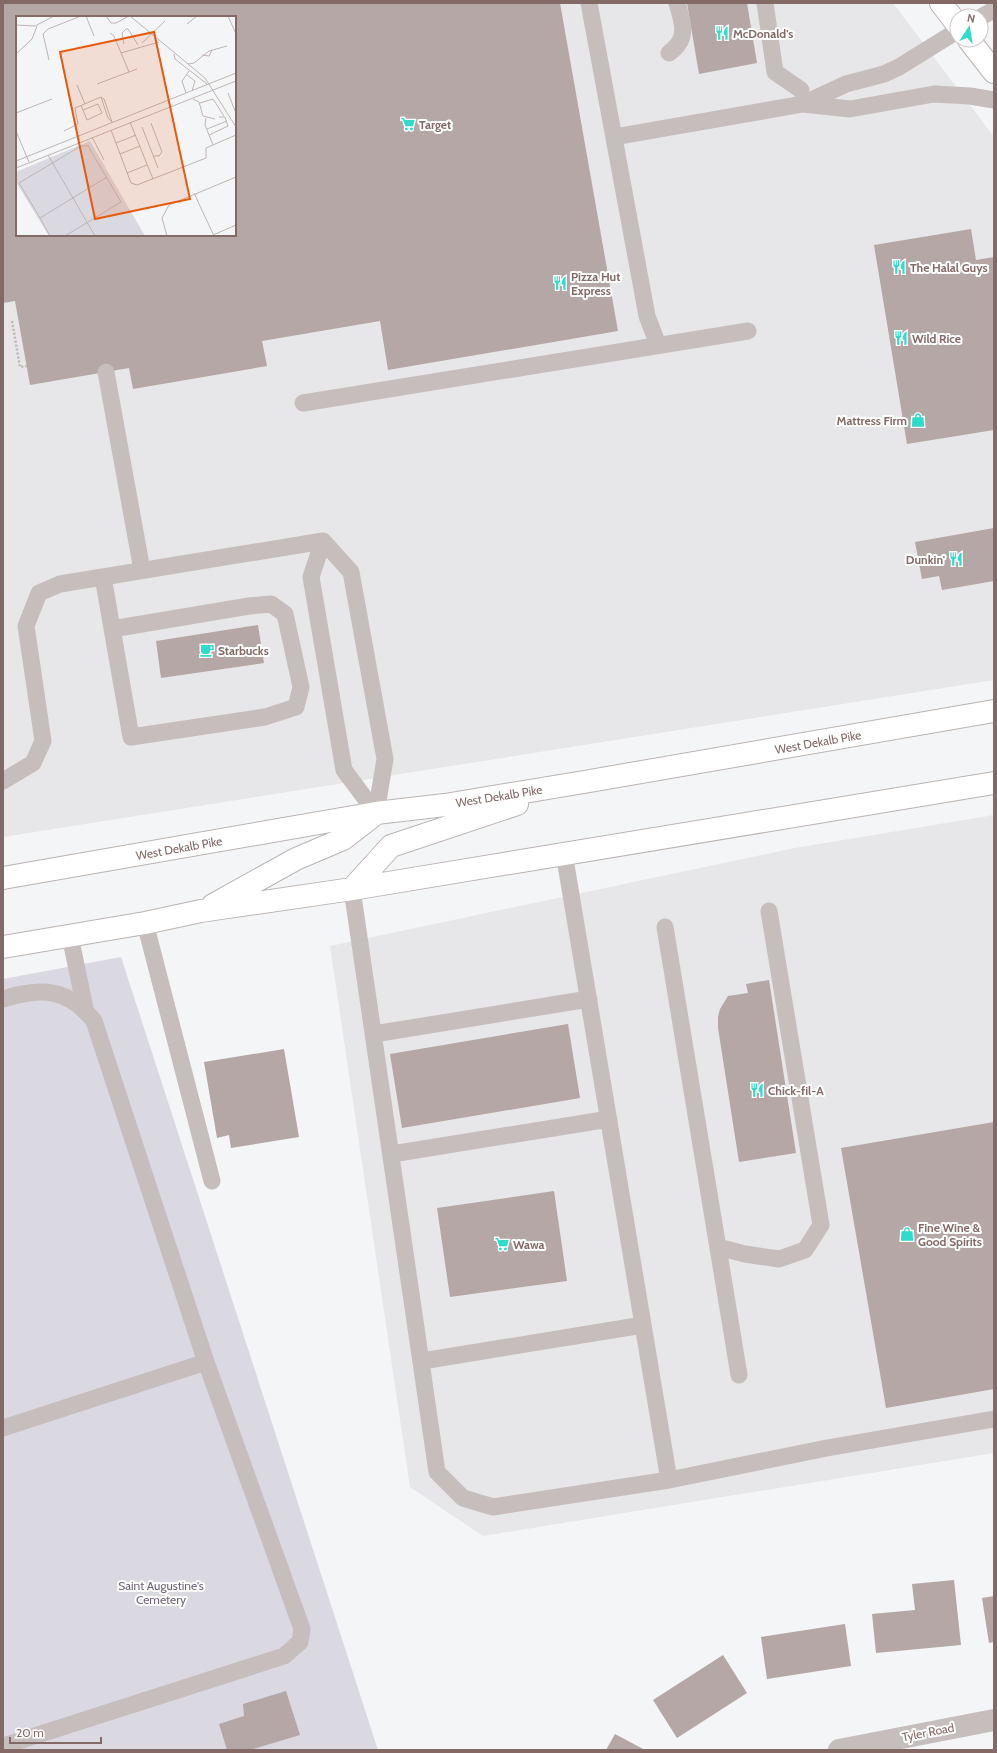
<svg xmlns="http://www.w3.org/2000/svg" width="997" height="1753" font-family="Cabin,sans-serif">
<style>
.built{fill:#e7e6e8;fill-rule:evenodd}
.green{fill:#dad8e1}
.building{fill:#b4a7a6;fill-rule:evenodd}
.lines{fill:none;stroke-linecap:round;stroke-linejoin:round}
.secondary-casing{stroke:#bcb3b2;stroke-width:24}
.trunk-casing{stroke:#bab4b3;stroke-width:24}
.path{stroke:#beb8b8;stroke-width:2.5;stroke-dasharray:2 2;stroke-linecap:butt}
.service{stroke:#c6bebd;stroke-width:17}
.minor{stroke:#c6bebd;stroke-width:22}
.secondary{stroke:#fff;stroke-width:22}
.trunk{stroke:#fff;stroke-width:22}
.labels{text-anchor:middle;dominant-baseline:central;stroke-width:4;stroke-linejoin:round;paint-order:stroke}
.poi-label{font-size:12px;font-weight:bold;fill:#846a67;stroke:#fff;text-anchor:start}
.street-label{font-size:12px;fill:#846a67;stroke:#fff}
.park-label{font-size:12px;fill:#70667b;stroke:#fff}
.inset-road{fill:none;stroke:#c0b5b4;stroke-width:1}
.view{fill:#e8590c;fill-opacity:0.15;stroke:#e8590c;stroke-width:2}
.inset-edge{fill:none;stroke:#846a67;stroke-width:2}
</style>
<rect width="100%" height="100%" fill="#f4f5f7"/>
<!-- built -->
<path class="built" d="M3,3H893L994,137V680L3,837ZM17,17H235V235H17Z
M994,815V1453L483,1536L410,1487L330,946L795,848Z"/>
<!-- green -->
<path class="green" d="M121,957L378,1750H3V979Z"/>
<!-- building -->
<path class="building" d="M3,3H560L618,331L388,370L380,321L262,341L267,366L133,389L129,368L30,385L15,301L3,303ZM17,17H235V235H17Z
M687,3H747L757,63L699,74Z
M971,229L976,260L994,257V430L907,444L874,245Z
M994,528V581L942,590L939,576L922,579L915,542Z
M258,625L264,663L161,678L156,641Z
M769,980L796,1153L739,1162L718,1028V1017L720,1009L728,996L748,993L746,984Z
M568,1024L580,1098L402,1128L390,1054Z
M284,1049L299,1137L231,1148L229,1135L217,1138L204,1062Z
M994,1122V1389L886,1408L841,1148Z
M554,1191L567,1281L450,1297L437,1208Z
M954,1580L961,1645L876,1653L872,1614L915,1610L912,1584Z
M994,1596V1642L989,1643L982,1598Z
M845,1624L851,1666L767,1679L761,1637Z
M723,1655L747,1693L677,1738L653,1700Z
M286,1691L300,1735L250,1750H227L219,1724L244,1716L243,1704Z
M615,1734L645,1750H606Z"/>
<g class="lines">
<defs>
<path id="secondary" d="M941,3L957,24
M969,40L994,72"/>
<path id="trunk" d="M3,878L376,813L445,805L584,782L994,711
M352,889L391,846L517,804
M213,905L296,859L343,839L374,815
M3,947L145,923L201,911L352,889L994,783"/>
</defs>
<!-- secondary casing -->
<use href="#secondary" class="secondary-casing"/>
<!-- trunk casing -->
<use href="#trunk" class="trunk-casing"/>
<!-- path -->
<path class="path" d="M12,321L20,367L27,366"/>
<!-- service -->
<path class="service" d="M589,3L647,316L658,345
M765,3L775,72L801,90
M981,17L994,10
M669,53C689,39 683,23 677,3
M803,104L846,84L884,74L899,67L957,31
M614,137L803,104L850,109L934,94L970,96L994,100
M106,372L142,570
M303,403L748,331
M323,541L311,577L344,770L376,813
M323,541L351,572L385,759L376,813
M103,577L131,737L265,717L296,707L301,687L285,614L271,604L249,606L112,629
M3,781L33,763L43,741L26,626L39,593L60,584L323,541
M564,853L669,1480
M352,889L437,1472L463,1498L493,1507L669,1480L827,1448L994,1419
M145,923L212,1181
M665,927L739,1375
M70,936L85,1008
M3,999C41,987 68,988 94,1021L206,1362L302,1629L300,1642L284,1656L3,1746
M374,1034L589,999
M392,1154L609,1119
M718,1247L745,1254L779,1259L805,1250L821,1225L769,911
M422,1361L643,1325
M3,1428L206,1362"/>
<!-- minor -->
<path class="minor" d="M839,1750L994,1720"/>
<!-- secondary -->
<use href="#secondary" class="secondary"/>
<!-- trunk -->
<use href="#trunk" class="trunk"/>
</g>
<!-- icons -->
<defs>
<symbol id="restaurant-bare" viewBox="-9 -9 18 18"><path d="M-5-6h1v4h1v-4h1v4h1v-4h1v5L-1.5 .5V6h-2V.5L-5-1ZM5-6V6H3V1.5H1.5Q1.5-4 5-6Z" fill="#2edccc" stroke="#fff" stroke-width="2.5" paint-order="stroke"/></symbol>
<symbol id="supermarket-bare" viewBox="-9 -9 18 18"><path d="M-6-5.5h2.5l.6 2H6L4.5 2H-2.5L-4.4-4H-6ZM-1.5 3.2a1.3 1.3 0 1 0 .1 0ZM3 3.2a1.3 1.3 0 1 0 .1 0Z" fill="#2edccc" stroke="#fff" stroke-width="2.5" paint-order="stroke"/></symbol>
<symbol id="shop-bare" viewBox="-9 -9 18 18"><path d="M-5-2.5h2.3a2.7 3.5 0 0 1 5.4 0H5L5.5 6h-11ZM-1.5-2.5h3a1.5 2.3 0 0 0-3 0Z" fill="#2edccc" stroke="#fff" stroke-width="2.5" paint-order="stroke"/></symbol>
<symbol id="cafe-bare" viewBox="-9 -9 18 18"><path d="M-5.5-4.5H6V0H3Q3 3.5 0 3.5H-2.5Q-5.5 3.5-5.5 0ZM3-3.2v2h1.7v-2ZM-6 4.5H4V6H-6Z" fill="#2edccc" stroke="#fff" stroke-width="2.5" paint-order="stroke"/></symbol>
</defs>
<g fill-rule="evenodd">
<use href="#restaurant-bare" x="712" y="23" width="20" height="20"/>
<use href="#supermarket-bare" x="398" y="114" width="20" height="20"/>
<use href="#restaurant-bare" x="889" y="257" width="20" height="20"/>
<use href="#restaurant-bare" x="550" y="273" width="20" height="20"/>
<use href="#restaurant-bare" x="891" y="328" width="20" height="20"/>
<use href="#shop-bare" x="908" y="410" width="20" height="20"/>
<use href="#restaurant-bare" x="946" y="549" width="20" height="20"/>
<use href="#cafe-bare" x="197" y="640" width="20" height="20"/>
<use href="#restaurant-bare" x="747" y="1080" width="20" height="20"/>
<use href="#shop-bare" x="897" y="1224" width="20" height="20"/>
<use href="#supermarket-bare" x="492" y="1234" width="20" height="20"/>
</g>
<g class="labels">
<!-- poi labels -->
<g class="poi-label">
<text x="733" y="33">McDonald's</text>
<text x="419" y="124">Target</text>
<text x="910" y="267">The Halal Guys</text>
<text x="571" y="276">Pizza Hut<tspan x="571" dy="14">Express</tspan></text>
<text x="912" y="338">Wild Rice</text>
<text x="907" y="420" text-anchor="end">Mattress Firm</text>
<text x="945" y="559" text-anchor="end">Dunkin'</text>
<text x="218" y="650">Starbucks</text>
<text x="768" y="1090">Chick-fil-A</text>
<text x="918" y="1227">Fine Wine &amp;<tspan x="918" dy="14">Good Spirits</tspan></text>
<text x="513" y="1244">Wawa</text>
</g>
<!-- street labels -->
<g class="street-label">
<text transform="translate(818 742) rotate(-10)">West Dekalb Pike</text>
<text transform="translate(499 796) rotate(-9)">West Dekalb Pike</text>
<text transform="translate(179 848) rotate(-10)">West Dekalb Pike</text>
<text transform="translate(928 1732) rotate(-11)">Tyler Road</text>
</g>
<!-- park labels -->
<g class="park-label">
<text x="161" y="1585">Saint Augustine's<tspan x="161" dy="14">Cemetery</tspan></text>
</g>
</g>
<!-- overview -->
<g transform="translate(16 16)">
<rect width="220" height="220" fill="#f4f5f7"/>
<path d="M74,125L129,220H33L0,166V156Z" fill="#dad8e1"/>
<path class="inset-road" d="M70,0L78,20M90,0L95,7H100L113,0M114,0L189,62L220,111M212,0L220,18M171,8L181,0M0,9L19,10L38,0M94,17L98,20L113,56M126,27L149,5M108,28L106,17L110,13H112L122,29M105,37L143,26M0,38L16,23L21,10M158,38L159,43L191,68M186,39L193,40L196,34M33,44L27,18L32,13L65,0M172,48L178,47L193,35L211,30M171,59L179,65L176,75M81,68L121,53M61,69L69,88M170,77L166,65L173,55M212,77L219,95M85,81L92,102L96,106M85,81L88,83L96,106M177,83L183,86L187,100L199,103M184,87L197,83L208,100M65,89L71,104L86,97L82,88L67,94M0,97L36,83M190,102L189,109L197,129M114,106L137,163M135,107L146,136L143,140H137M126,111L142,152M191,113L211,105M95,114L115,167L121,169L190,142V132L220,119M0,115L13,146M48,115L62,108L59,92L85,81M193,119L212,110L209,101H203M76,121L88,144M100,127L120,119M104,138L124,130M32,139L79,220M0,145L220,57M0,152L220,65M111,157L131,149M178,177L198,220M24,202L3,167L65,130H72L105,186L49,220M197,219L220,209M34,220L24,202L91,161M151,220L146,202L153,189L220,161"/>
<path class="view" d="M138,16L174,183L79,203L44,36Z"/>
<rect width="220" height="220" class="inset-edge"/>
</g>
<!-- border -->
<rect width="997" height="1753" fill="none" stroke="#846a67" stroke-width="8"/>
<!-- north arrow -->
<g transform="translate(969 28) rotate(12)"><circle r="19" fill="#ffffff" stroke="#cec3c2"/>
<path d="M0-3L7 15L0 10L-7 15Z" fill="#2edccc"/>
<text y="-6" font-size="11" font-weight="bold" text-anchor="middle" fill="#846a67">N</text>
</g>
<!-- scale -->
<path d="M10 1737v6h91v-6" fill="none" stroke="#846a67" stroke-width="2"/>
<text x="16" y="1737" font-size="12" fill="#846a67" stroke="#ffffff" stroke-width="3" paint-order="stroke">20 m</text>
</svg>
